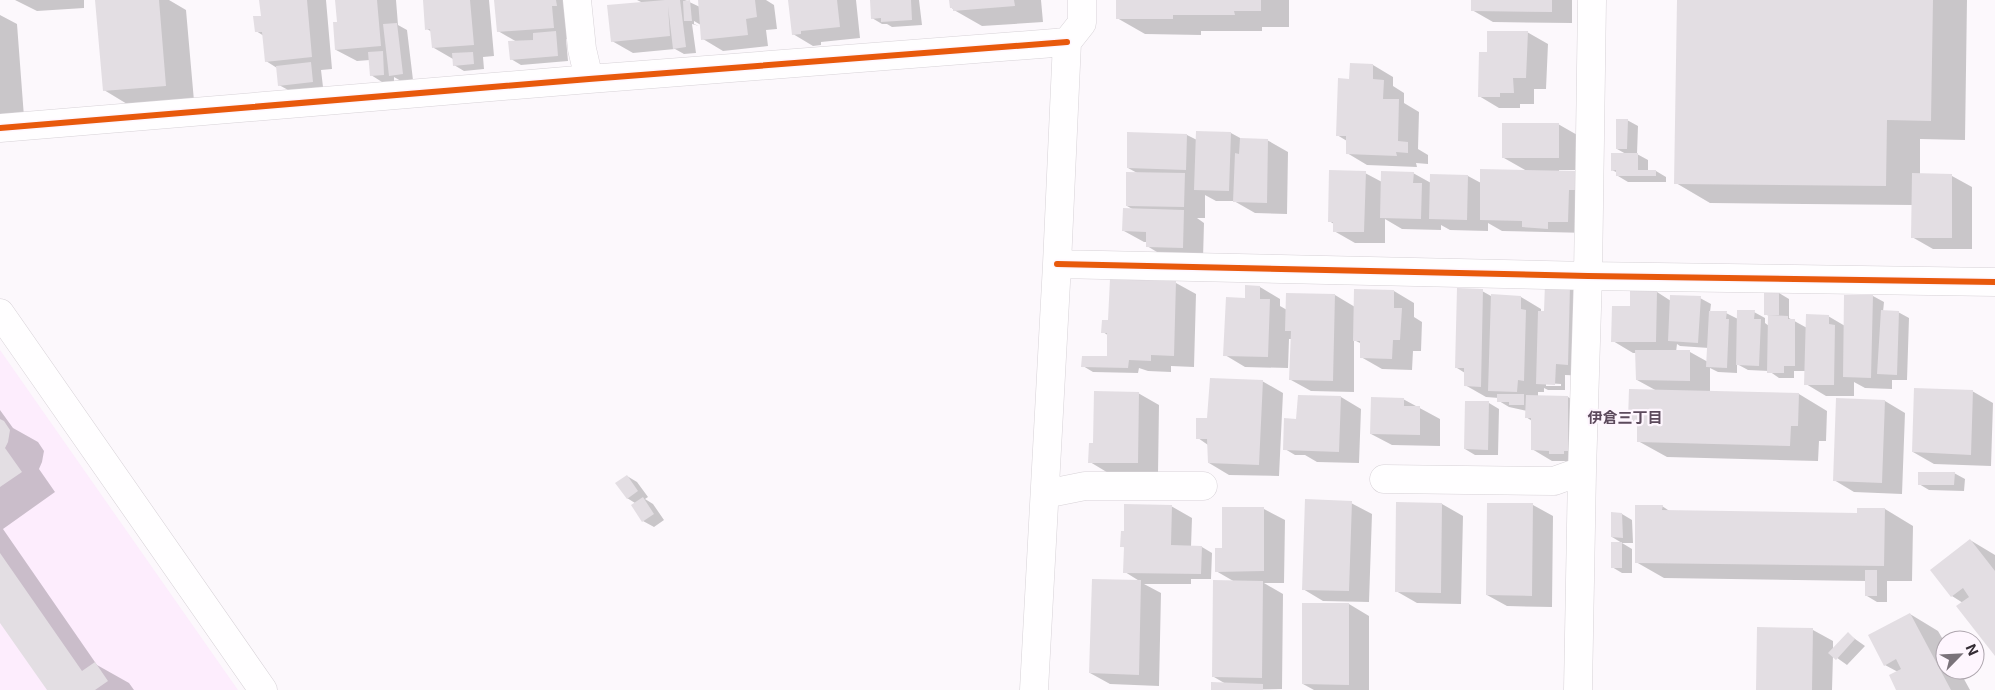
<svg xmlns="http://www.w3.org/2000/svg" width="1995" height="690" font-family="Inter,'Noto Sans JP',sans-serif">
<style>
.built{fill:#fdedfd}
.shadow{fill:#0003;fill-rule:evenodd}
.building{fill:#e3dee3}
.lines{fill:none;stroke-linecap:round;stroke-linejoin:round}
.minor-casing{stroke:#d7d2d7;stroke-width:29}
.minor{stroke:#fffeff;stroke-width:28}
.cycleway-casing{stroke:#fef6fe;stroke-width:9}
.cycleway{stroke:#e8590c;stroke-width:6}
.labels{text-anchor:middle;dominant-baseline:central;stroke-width:4.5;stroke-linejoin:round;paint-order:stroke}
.neighbourhood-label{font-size:15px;font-weight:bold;fill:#5c4a5c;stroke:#fef6fe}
</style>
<rect width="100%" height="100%" fill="#fcf8fc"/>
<!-- built -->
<path class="built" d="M0,350L238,690H0Z"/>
<!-- shadow -->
<path class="shadow" d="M15,0H84V8L37,11Z
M96,0H169L186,10L194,101L132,107L104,90Z
M261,0H326L332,69L321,70L323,87L290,91L279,85L277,68L266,61L264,36L256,31L262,17Z
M336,0H396L398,25L407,30L413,80L401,81L394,77V81L382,82L371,75L370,60L357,61L336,50L338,23Z
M424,0H489L494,56L483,57L484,69L464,71L454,65L453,59L434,48L432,32L427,29Z
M495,0H575L574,39H566L568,61L521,65L511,59L517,42L498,31Z
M637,0H685L700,7L699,0H766L774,5L777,29L766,30L768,46L723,51L703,39L706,28L694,21V24L699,26L692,24L696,53L684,54L675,49L633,53L612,41L643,3Z
M789,0H856L860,38L821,42V45L813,46L793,34Z
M871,0H919L922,25L892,27L887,24H882L872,18Z
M951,0H1041L1043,22L982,26L954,10L951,7Z
M1117,0H1289V27H1262V31H1201V35L1145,34L1117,18Z
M1472,0H1572V23L1493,22L1472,10Z
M1678,0H1967L1965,140L1920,139V175L1952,176L1972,187V249H1933L1912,237L1913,205L1710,203L1676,183Z
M0,15L17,24L24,117L0,119Z
M1527,32L1548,44L1546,89H1534V104H1520V108H1499L1479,96L1489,53Z
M1373,65L1393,77V86L1404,93V103L1419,112L1418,149L1428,155V164L1416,163L1417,167L1367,165L1347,153V141L1337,135L1350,80Z
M1627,120L1638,126L1637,154L1648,160V172L1656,171L1666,177V182H1628L1618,176V173L1612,170L1626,154L1617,149Z
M1558,124L1579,136V170H1559V172H1576L1589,233L1502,231L1488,223V231L1450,230L1441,225V230L1402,229L1385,219V243H1355L1334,231V224L1329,221L1365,173L1382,182L1413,173L1431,183V175L1468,176L1481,183L1527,171L1504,158Z
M1128,133L1187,135L1197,140L1231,133L1242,139L1267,140L1288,152L1287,214L1255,213L1234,201H1216L1205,195V218H1197L1204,223L1203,259L1167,258L1147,246V242H1144L1124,231L1134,210L1127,206L1139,174L1128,168Z
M1111,280L1176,283L1196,294L1194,367L1171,366V372L1148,371L1139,368L1138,373L1093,372L1083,366L1113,358L1109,336L1103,332L1110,322Z
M1260,287L1280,299V306L1287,310L1335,295L1355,307L1394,291L1414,303V317L1422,322L1421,351H1413L1412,370L1382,369L1361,357L1362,344L1354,340V392L1311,391L1291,380L1292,339H1289L1288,368L1245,367L1225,355L1246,299Z
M1570,287L1590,299L1588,376L1565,375V390H1548L1544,388V392H1538V396L1568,397L1588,409L1571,465L1565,461H1552L1532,449V421L1526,417L1527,411L1509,407L1499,401V398L1486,397L1465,385V373L1457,368L1482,291L1491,296L1521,297L1541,309V312H1545ZM1546,383L1561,384V386H1546Z
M1631,292H1657L1671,301L1700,298L1711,304L1710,312L1726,313L1738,319L1754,312L1765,318V323L1769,326V316L1765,314L1779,293L1789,299V318L1807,328L1828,316L1845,326V296H1873L1884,302L1883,312H1898L1909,318L1907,380H1892V389L1865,388L1854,382V396H1826L1806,384V371H1794V378H1779L1769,371L1748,370L1737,364V373L1718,372L1710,368V392L1799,394L1827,411L1826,441H1819L1818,461L1667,457L1638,441V425L1629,419L1657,391L1637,380V353H1633L1613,341L1632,308ZM1677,344L1680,346L1709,348L1708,362L1690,352H1676Z
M1262,381L1283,393L1279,476L1229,475L1209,463L1208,445L1198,438L1209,419Z
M1972,391L1993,403L1991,466L1934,464L1913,452Z
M1138,393L1159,405L1158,474H1110L1090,462L1094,444Z
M1341,397L1361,409L1359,463L1317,462L1305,455H1295L1285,449L1296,420Z
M1403,399L1440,419V446L1392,445L1371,434Z
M1837,399L1885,401L1905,413L1902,494L1854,492L1834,480Z
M1489,403L1499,409L1498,455H1475L1465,449Z
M0,410L13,428L38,442L44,451L42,462L39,469L55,492L3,529L97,665L129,683L134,690H48L0,621Z
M1954,473L1965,479L1964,491L1929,490L1919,484Z
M627,476L637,482L648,497L645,499L653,504L664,520L654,527L643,521L635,503L627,498Z
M1351,503L1372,514L1369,602L1323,601L1303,589Z
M1397,504H1442L1463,516L1461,604L1417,603L1396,591Z
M1488,504L1533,505L1553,516L1552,607L1507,606L1487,595Z
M1171,506L1192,518L1191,547H1202L1212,553L1211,579H1191V584H1144L1161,593L1159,686L1110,684L1090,673L1093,580L1141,582L1125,572V548L1122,546Z
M1662,506L1671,512L1859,514L1885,509L1913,526L1912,581H1887V602H1877L1867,596V581L1664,578L1636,562Z
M1223,509H1264L1285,520L1284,583H1264L1283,594L1282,689L1212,690L1226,684L1214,677L1235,582L1216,571L1223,549Z
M1622,514L1632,520L1633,543H1622L1612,537Z
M1970,540L1995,555V654L1963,603L1952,596L1932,570Z
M1622,543L1632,549V573H1622L1612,567Z
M1304,604H1349L1369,616V690H1314L1303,684Z
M1910,614L1938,631L1945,643V670H1959L1970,690H1898V672L1885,665Z
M1813,630L1833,641V650L1848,634L1865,646L1847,665L1833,655L1832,690H1757Z"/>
<!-- building -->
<path class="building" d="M95,0H159L166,86L103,91Z
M259,0H307L312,57L265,62L262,32H255L253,16H261Z
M335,0H377L381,46L335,50L333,22H337Z
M423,0H470L474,45L432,48L430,29L425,30Z
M494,0H556L557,6H552L554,28L497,32Z
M665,0H680L686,47L673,49L668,6L670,36L611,42L607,5Z
M690,0L692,21H684L683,1Z
M698,0H755L757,17L746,19L748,35L701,40Z
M788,0H837L840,27L801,31V34L792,35Z
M870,0H911L912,20L881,22V18L871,19Z
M949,0H1014L1015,6L953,11V8H950Z
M1116,0H1261V11H1234L1235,15H1173V19H1116Z
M1471,0H1552V12L1471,11Z
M1677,0H1933L1931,121L1887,120L1886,186L1674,184Z
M397,23L403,74L389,76L383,24Z
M556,31L558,56L510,60L508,41L533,40V33Z
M1487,31H1528L1526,78H1513L1514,93H1500V97H1478L1479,52H1487Z
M383,51L384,75L370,76L368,52Z
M473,52L474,64L453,66L452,53Z
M311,62L313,82L278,86L276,66Z
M1350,63L1373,64V79L1384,80L1383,99H1399L1398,141L1408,142V153L1396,152L1397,156L1346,154V136H1336L1338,78L1349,79Z
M1616,119H1628L1627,149H1616Z
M1502,123H1559V158H1502Z
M1196,131L1231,132L1229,191L1194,190Z
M1127,132L1187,134L1186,170L1127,168Z
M1240,138L1268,139L1267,203L1233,202L1235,153L1239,154Z
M1611,153H1638V170H1656V176H1616V170L1611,171Z
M1480,169L1577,171L1576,190H1569L1568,222H1548V229L1522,227V221L1480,220Z
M1329,170L1366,171L1364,232H1333V222H1328Z
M1381,171L1414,172L1413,183H1422L1421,219L1380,218Z
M1126,172L1185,173L1184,207L1126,206Z
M1912,173L1952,174V238H1911Z
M1430,174L1468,175L1467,220L1429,219Z
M1123,208L1184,210L1183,248L1146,247V232L1122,231Z
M1110,279L1176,281L1174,356L1151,355V361L1129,360L1128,368L1081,367L1082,356H1107V333H1101L1102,320H1108Z
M1545,284L1570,286L1568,365L1556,364L1555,385L1536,384L1538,311H1544Z
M1245,285L1260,286V299H1270L1268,357L1223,356L1226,297L1245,298Z
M1457,288L1483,289L1481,387L1464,386V368H1455Z
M1354,289L1394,290V308H1402L1400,340H1393L1392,359L1360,358V341H1353Z
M1630,291H1657L1656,342H1611L1612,306H1630Z
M1764,292H1779V315H1764Z
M1286,293L1335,294L1333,381L1289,380L1291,331H1285Z
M1491,294L1521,296V309L1526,310L1524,381L1518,380L1517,392L1488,391Z
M1670,295L1701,296L1698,343L1668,341Z
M1844,295H1873L1871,378L1843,377Z
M1737,310H1755L1754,319H1761L1759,366L1736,365Z
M1881,310L1899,311L1897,375L1877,374Z
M1709,311H1727L1726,319H1729L1727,368L1706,367Z
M1806,314L1829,315V324L1835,325L1834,385H1804Z
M1768,315L1788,316V319H1795V366H1784V373H1767Z
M1635,350H1690V381L1636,380Z
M1210,378L1263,380L1259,465L1208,463L1207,439H1196V418H1207Z
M1914,388L1973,390L1971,455L1912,452Z
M1629,389L1799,393L1798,426H1791L1790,446L1637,442V420H1628Z
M1094,391L1139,392L1138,463H1088L1089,443H1093Z
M1497,394H1524V405H1509V402H1497Z
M1298,395L1341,396L1339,452L1283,450L1284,418L1296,419Z
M1526,395L1568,396V451H1564V454H1549V451L1531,450V418H1525Z
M1371,397L1404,398V406H1420V435L1370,434Z
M1836,398L1885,400L1882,483L1833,481Z
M1465,401H1489L1488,450L1464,449Z
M0,419L4,421L10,430L8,442L5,448L22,472L0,487Z
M1918,472H1955L1954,485H1918Z
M627,475L638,491L627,499L615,483Z
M643,497L654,514L642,522L631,505Z
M1305,499L1352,501L1349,591L1302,590Z
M1396,502L1442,503L1441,593L1395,592Z
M1487,503H1533L1532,596L1486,595Z
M1124,504L1172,505L1171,545L1202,546L1201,574L1123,573L1124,547H1120L1121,531H1124Z
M1635,505H1663L1662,510L1857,513V508H1885L1884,566L1635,563Z
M1222,507H1264V571L1215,572V548H1222Z
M1611,512L1622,513L1623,538L1611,537Z
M1970,539L1995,571V656L1956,606L1969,597L1963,588L1951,597L1930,570Z
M1611,542H1622V568H1611Z
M0,553L82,671L95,662L108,681L95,690H47L0,623Z
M1865,570H1877V596H1865Z
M1092,579L1141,580L1139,675L1089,673Z
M1213,580L1263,581L1262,678L1212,677Z
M1302,603H1349V685L1302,684Z
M1910,613L1951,690H1896L1889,675L1901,669L1896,659L1884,666L1868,635Z
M1757,627L1813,628L1812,690H1756Z
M1848,632L1855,639L1836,660L1828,653Z
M1211,682L1263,684V690H1211Z"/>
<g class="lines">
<defs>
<path id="minor" d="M577,0L582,49L589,79
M0,128L589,79L1067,42
M1057,264L1588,276L1995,282
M0,313L263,690
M1384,479L1554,481L1582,471
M1045,494L1085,486H1203
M1034,690L1057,264L1067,42L1082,23V0
M1578,690L1582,471L1588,276L1592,0"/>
</defs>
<!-- minor casing -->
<use href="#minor" class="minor-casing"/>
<!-- minor -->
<use href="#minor" class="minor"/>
<defs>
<path id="cycleway" d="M0,128L589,79L1067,42
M1057,264L1588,276L1995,282"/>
</defs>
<!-- cycleway casing -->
<use href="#cycleway" class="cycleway-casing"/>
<!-- cycleway -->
<use href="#cycleway" class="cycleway"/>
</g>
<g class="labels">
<!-- neighbourhood labels -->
<g class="neighbourhood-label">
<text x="1625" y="417">伊倉三丁目</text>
</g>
</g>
<!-- north arrow -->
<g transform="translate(1960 655) rotate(66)"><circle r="24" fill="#fef6fe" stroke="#ada5ad"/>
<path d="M0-4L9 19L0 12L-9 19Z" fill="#7a737a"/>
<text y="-8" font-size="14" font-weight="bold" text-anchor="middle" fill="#342c34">N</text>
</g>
</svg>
